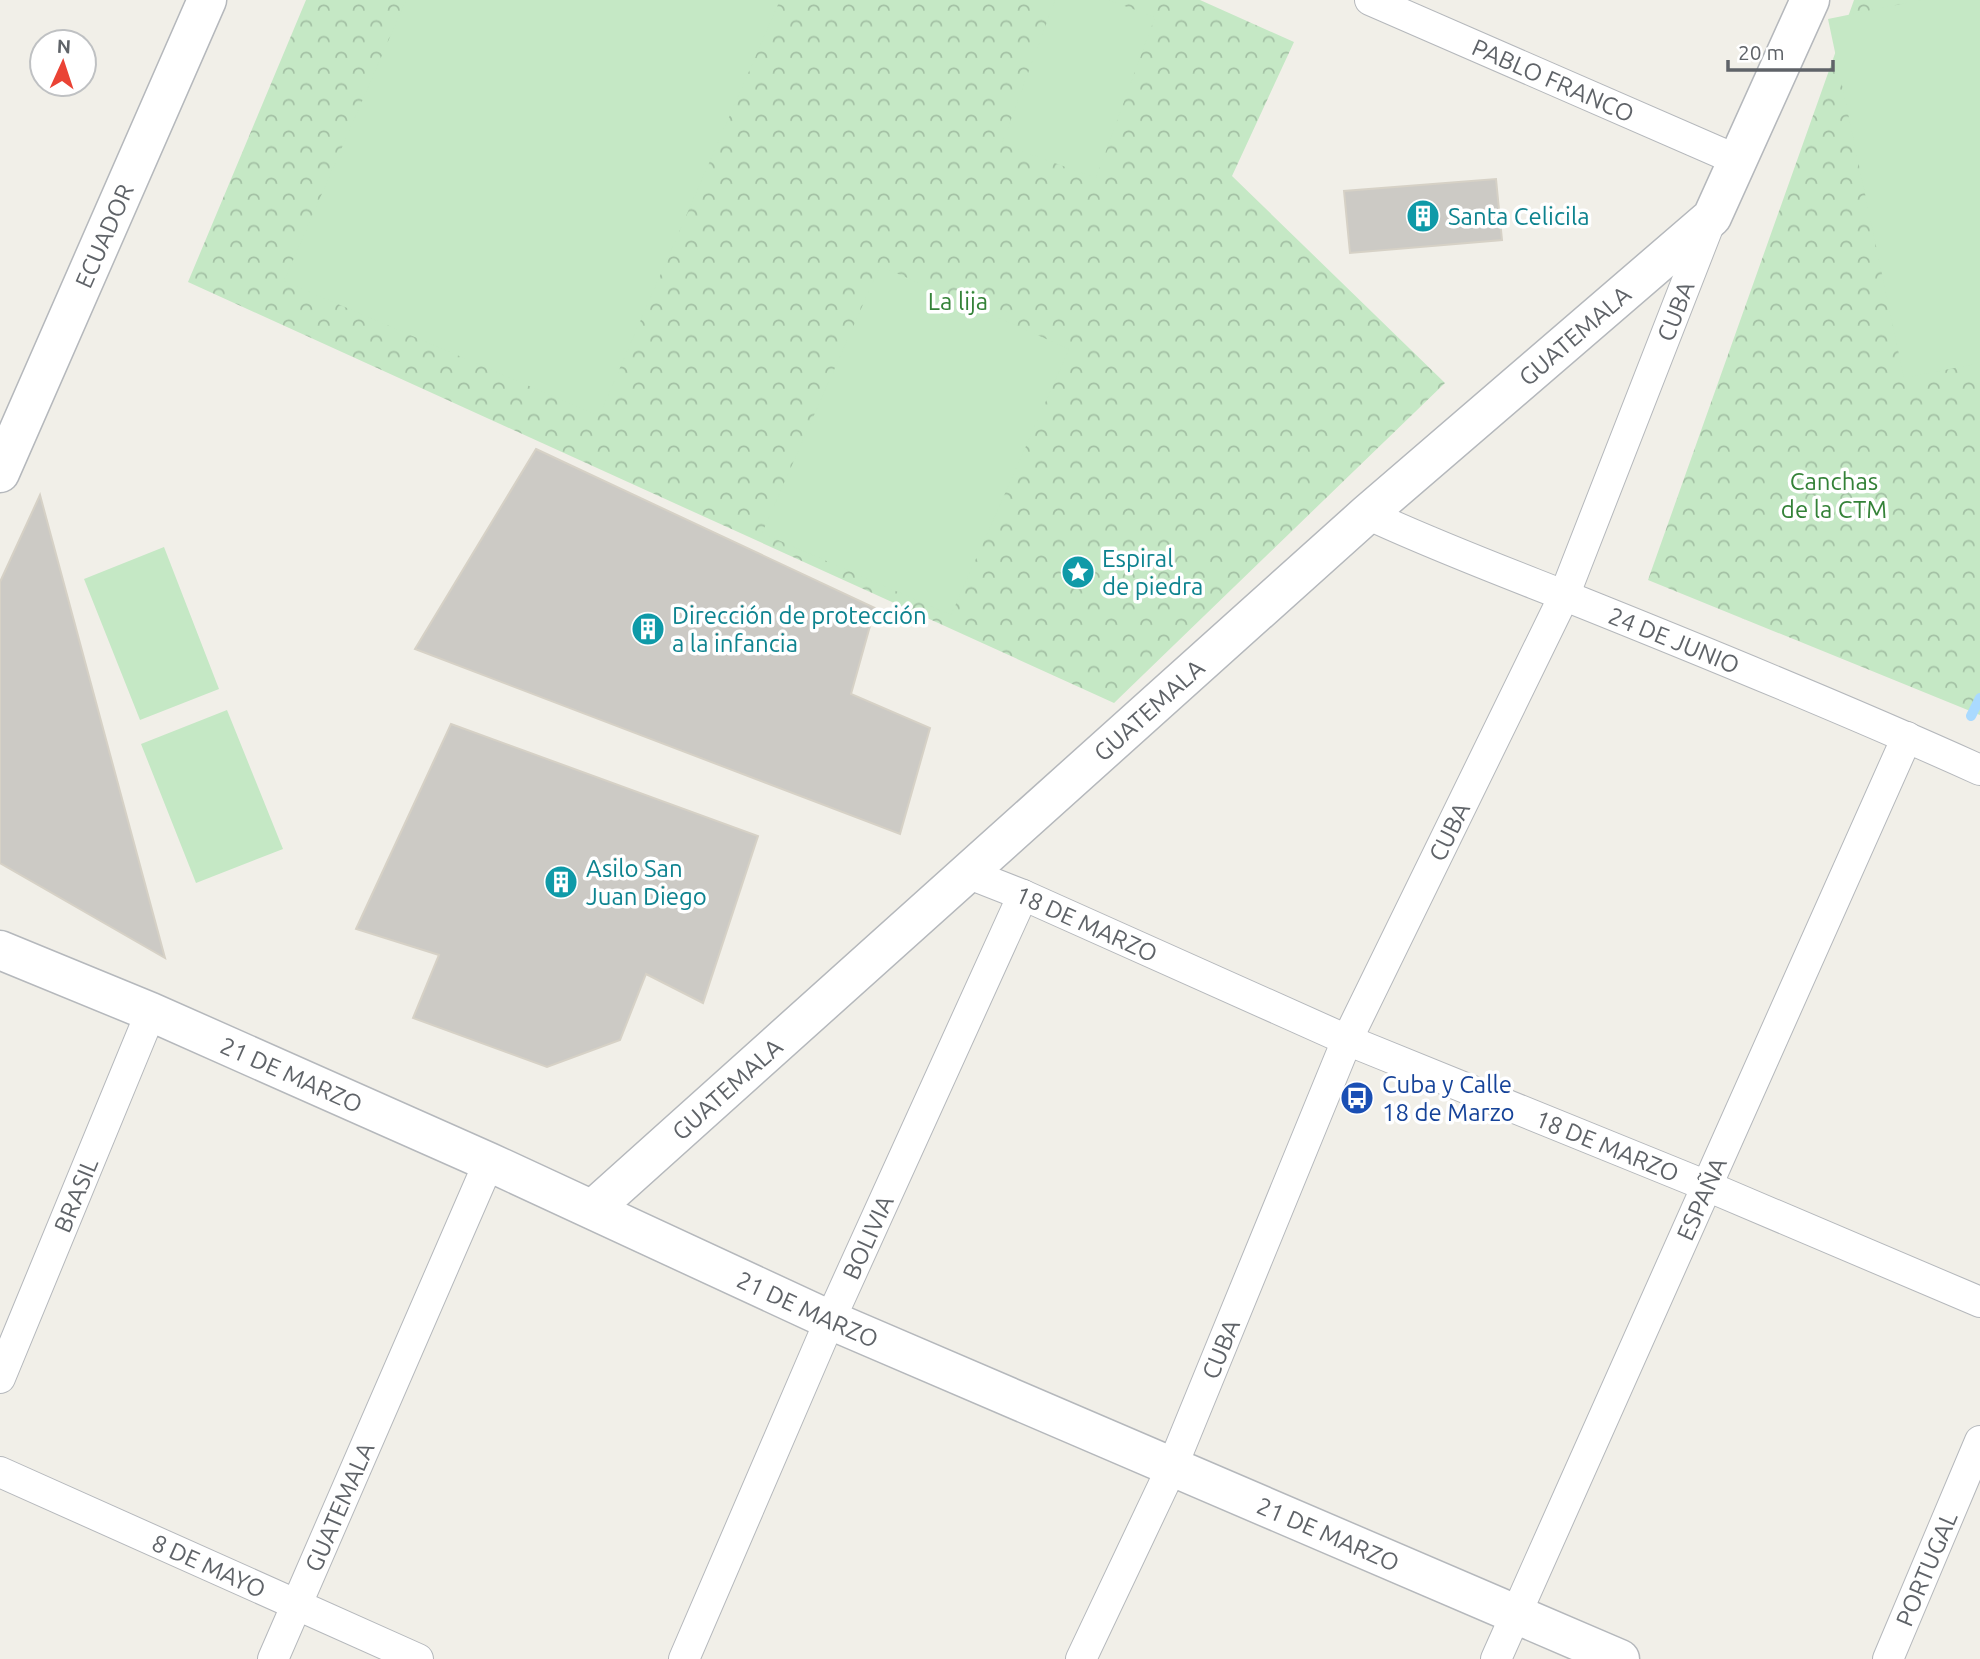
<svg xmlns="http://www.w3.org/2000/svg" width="1980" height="1659" font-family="Ubuntu,sans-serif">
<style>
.park{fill:url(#park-crowns)}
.pitch{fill:#c5e8c5}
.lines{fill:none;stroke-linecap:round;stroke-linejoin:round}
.stream{stroke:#aadaff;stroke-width:10}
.building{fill:#cccac5;stroke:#d6d1c6;stroke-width:2}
.minor-casing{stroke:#b5b8bc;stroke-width:32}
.tertiary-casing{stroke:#b5b8bc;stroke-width:41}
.minor{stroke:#fff;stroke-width:30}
.tertiary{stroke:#fff;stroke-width:38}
.labels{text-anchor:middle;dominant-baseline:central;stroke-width:7;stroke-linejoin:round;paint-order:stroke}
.street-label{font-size:24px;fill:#5f6368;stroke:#fff}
.culture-label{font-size:24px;fill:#0d838f;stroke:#fff;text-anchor:start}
.park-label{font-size:24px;fill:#348238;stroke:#fff}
.transit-label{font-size:24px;fill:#164399;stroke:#fff;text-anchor:start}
</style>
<defs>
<pattern id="park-crowns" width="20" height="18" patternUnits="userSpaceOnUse" patternTransform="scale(1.75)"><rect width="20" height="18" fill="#c5e8c5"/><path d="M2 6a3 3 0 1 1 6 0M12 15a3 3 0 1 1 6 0" fill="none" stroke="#a3c0a4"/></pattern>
</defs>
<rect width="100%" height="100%" fill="#f1efe8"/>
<!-- park -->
<path class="park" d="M306,0H1200L1294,42L1232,176L1445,383L1114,703L188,282Z
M1854,0H1980V715L1648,580Z"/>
<!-- pitch -->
<path class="pitch" d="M406,0H780L599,416L284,281Z
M1055,0H1108L1155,17L1096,178L1002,144Z
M1921,0H1980V363L1904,378L1828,19Z
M880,266L1069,349L951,615L762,533Z
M164,547L219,689L140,720L84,579Z
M227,710L283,849L196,883L141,744Z"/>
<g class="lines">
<!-- stream -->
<path class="stream" d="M1971,716L1980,698"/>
</g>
<!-- building -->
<path class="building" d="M1496,179L1502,240L1350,253L1344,191Z
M536,449L875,608L851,694L930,728L900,834L415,649Z
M40,495L165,958L0,863V582Z
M451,724L758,836L703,1003L646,974L620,1040L547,1067L413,1018L439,955L356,929Z"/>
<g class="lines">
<defs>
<g id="minor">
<path id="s1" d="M1370,0L1737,160"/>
<path id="s2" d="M1367,514C1431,544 1497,569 1563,595C1703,651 1843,708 1980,770"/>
<path id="s3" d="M967,873L1023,895L1347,1040L1707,1186L1980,1302"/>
<path id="s4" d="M0,1378L151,1012"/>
<path id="s5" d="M0,1472L418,1659"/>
<path id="s6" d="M273,1659L489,1162"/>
<path id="s7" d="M684,1659L830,1320L1023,895"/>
<path id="s8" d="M1081,1659L1172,1467L1347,1040L1564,596L1712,217"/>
<path id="s9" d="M1496,1659L1907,737"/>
<path id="s10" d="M1888,1659L1980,1441"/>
</g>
<g id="tertiary">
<path id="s11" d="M0,473L207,0"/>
<path id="s12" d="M0,950L151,1012L489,1162L830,1320L1620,1659"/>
<path id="s13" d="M593,1209L1367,514L1712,217L1810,0"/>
</g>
</defs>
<!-- minor casing -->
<use href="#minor" class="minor-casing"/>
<!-- tertiary casing -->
<use href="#tertiary" class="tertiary-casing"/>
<!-- minor -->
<use href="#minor" class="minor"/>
<!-- tertiary -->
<use href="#tertiary" class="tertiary"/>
</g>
<!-- icons -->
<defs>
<symbol id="building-disc" viewBox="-11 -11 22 22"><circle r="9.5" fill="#0f9aa8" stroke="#fff"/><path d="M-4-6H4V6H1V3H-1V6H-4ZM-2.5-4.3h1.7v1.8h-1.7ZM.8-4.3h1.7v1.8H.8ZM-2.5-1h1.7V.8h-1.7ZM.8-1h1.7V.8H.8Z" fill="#fff"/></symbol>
<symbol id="sight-disc" viewBox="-11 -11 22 22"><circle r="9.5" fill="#0f9aa8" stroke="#fff"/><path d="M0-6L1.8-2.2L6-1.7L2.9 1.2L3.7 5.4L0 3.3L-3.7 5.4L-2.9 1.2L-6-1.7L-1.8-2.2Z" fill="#fff"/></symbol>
<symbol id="bus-disc" viewBox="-11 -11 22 22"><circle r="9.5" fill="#1a4fb4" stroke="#fff"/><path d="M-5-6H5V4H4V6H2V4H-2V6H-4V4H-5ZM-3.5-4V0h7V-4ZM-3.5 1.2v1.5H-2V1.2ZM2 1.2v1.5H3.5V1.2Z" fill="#fff"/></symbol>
</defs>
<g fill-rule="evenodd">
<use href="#building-disc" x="1404" y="197" width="38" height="38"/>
<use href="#sight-disc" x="1059" y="553" width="38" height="38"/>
<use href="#building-disc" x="629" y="610" width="38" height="38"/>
<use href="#building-disc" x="542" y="863" width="38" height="38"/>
<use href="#bus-disc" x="1338" y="1079" width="38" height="38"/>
</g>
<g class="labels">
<!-- street labels -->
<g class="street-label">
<text stroke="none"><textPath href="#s1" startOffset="200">PABLO FRANCO</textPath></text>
<text stroke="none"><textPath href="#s11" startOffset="259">ECUADOR</textPath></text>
<text stroke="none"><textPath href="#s8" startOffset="1474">CUBA</textPath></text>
<text stroke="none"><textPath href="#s13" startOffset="1314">GUATEMALA</textPath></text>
<text stroke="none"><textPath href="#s2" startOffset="332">24 DE JUNIO</textPath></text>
<text stroke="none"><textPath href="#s13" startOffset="747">GUATEMALA</textPath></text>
<text stroke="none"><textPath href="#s8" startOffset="906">CUBA</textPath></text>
<text stroke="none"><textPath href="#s3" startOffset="130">18 DE MARZO</textPath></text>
<text stroke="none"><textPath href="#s12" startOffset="317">21 DE MARZO</textPath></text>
<text stroke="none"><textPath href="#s13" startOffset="180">GUATEMALA</textPath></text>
<text stroke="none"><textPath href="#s3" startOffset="696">18 DE MARZO</textPath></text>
<text stroke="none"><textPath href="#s4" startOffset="198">BRASIL</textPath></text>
<text stroke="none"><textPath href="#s9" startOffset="504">ESPAÑA</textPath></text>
<text stroke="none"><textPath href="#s7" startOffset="460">BOLIVIA</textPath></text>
<text stroke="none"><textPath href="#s12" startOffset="884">21 DE MARZO</textPath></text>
<text stroke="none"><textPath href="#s8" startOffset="340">CUBA</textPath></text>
<text stroke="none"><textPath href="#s6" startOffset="166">GUATEMALA</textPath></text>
<text stroke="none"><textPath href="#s12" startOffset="1451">21 DE MARZO</textPath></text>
<text stroke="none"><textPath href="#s5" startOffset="229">8 DE MAYO</textPath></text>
<text stroke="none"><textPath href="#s10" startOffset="98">PORTUGAL</textPath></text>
</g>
<!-- culture labels -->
<g class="culture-label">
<text x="1448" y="216">Santa Celicila</text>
<text x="1102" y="558">Espiral<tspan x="1102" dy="28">de piedra</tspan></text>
<text x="672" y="615">Dirección de protección<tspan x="672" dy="28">a la infancia</tspan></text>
<text x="586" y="868">Asilo San<tspan x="586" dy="28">Juan Diego</tspan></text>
</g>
<!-- park labels -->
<g class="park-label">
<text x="958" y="301">La lija</text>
<text x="1834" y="481">Canchas<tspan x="1834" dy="28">de la CTM</tspan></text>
</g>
<!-- transit labels -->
<g class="transit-label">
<text x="1382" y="1084">Cuba y Calle<tspan x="1382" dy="28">18 de Marzo</tspan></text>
</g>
</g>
<!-- north arrow -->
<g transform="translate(63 63) rotate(3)"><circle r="33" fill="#ffffff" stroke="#bfc1c3" stroke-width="2"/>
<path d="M0-5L12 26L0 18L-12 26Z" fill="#ea4335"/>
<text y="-10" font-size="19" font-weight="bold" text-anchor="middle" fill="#5f6368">N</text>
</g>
<!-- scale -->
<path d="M1728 60v10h105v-10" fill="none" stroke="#5f6368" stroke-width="3.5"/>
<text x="1738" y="60" font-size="21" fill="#5f6368" stroke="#ffffff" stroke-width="5" paint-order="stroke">20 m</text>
</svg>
